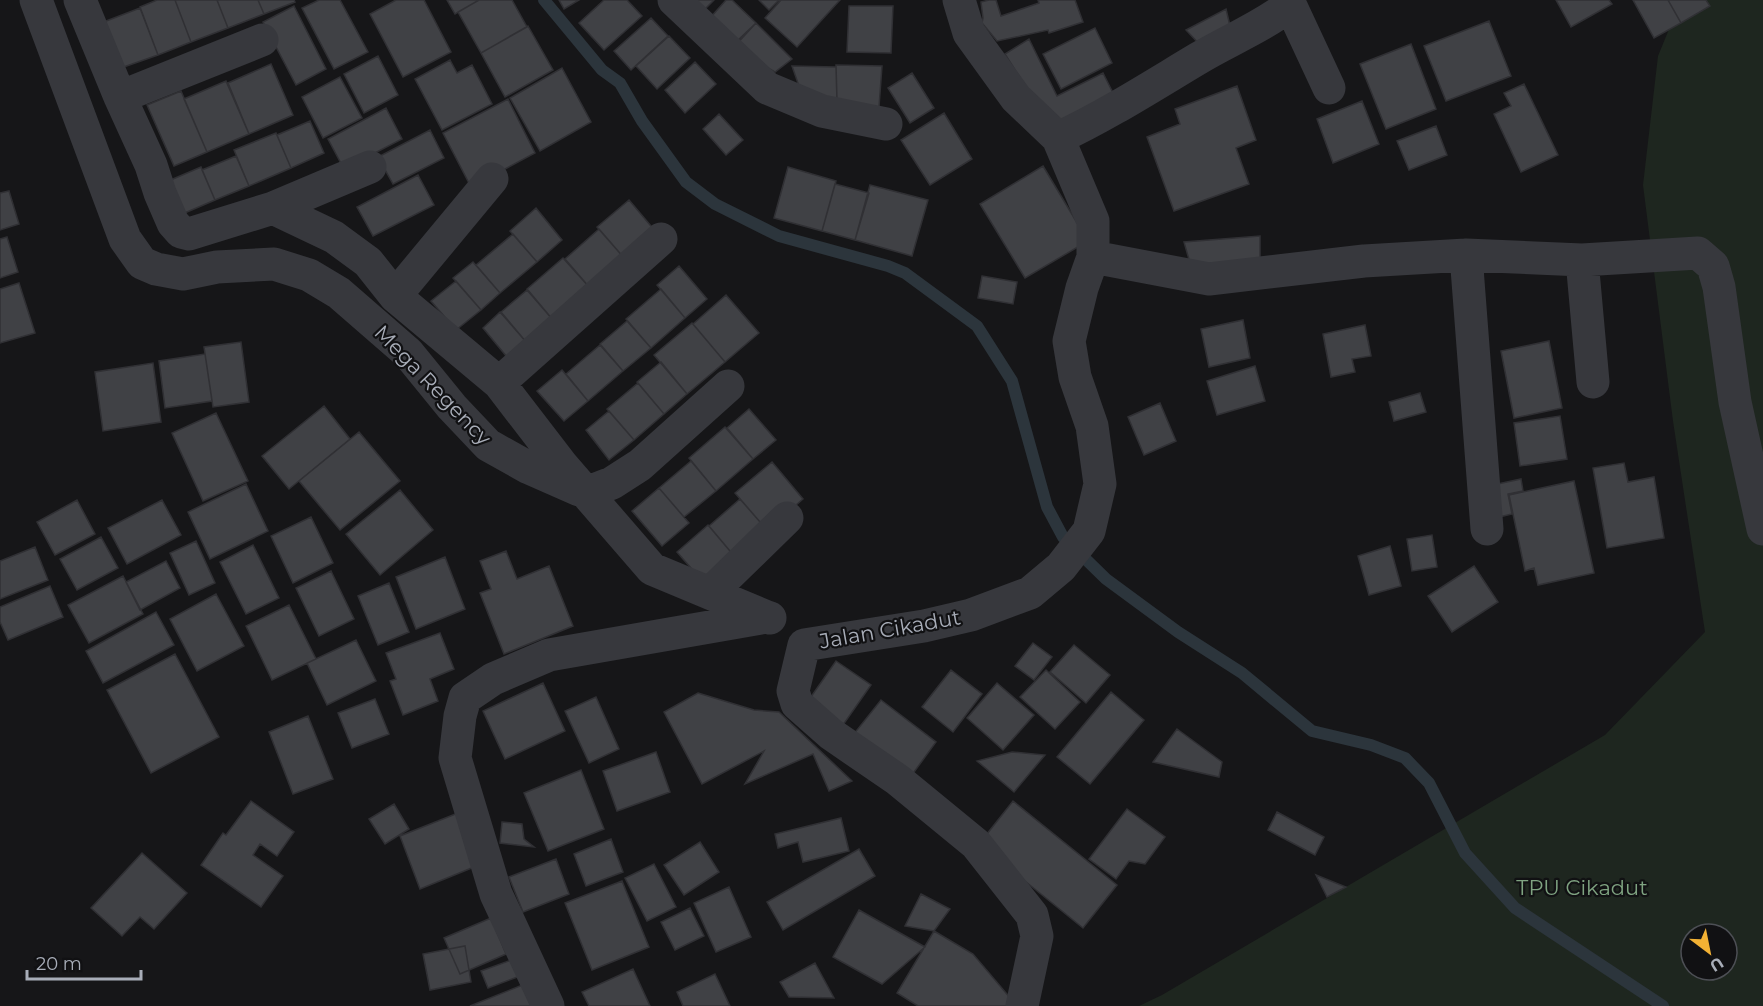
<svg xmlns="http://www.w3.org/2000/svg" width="1763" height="1006" font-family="Montserrat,sans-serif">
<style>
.green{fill:#1e261f;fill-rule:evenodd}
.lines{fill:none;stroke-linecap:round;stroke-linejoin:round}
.stream{stroke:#2c353c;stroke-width:12}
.building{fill:#404145;stroke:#303034;stroke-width:1.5}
.minor{stroke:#37383d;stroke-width:33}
.labels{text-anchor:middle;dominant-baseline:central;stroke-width:4.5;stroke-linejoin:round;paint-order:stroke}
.street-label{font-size:21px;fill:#a8adb8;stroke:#111113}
.park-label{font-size:21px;fill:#7fa381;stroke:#111113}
</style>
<rect width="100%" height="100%" fill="#161618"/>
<!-- green -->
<path class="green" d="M1681,0H1763V1006H1139L1162,995L1605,735L1705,632L1673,421L1643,185L1658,56ZM1691,934H1727V970H1691Z"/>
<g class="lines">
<!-- stream -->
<path class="stream" d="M544,0L602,70L620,83L642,121L686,182L715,204L779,236L888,266L905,273L977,326L1012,381L1047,507L1063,537L1106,579L1178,632L1242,673L1312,731L1371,745L1405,758L1429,783L1465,853L1515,908L1663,1006"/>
</g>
<!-- building -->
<path class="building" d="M157,0H175L191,42L158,55L140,7Z
M175,0H217L228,28L191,42Z
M217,0H258L264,14L228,28Z
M258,0H294L295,2L264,14Z
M319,0H340L368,52L334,69L302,8Z
M396,0H424L451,52L403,77L370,14Z
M447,0H479L455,14Z
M479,0H512L527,27L481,53L458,12Z
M559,0H579L564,9Z
M604,0H627L642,16L604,50L579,23Z
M687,0H714L702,12Z
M726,0H732L756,23L736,42L710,18Z
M759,0H779L769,10Z
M781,0H840L797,47L765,18Z
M989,0H996L1001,16L1039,3L1038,0H1075L1083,22L1049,33L1048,30L997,41L982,23L983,18L981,2Z
M1556,0H1609L1612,4L1571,27Z
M1633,0H1668L1681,23L1654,38Z
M1668,0H1706L1710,6L1681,23Z
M294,6L326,69L296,85L263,22Z
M849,6H893L891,53L847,52Z
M140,8L158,55L118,69L101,23Z
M1226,9L1231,30L1203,48L1186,30Z
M651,18L668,36L631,70L614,51Z
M1489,21L1511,76L1446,101L1424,46Z
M756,23L792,59L775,72L733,48Z
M528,26L553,70L505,97L481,53Z
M1095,28L1112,63L1061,89L1043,54Z
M669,36L690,58L657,89L636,66Z
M1029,39L1057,96L1103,73L1118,103L1055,133L1005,54Z
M1411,44L1436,109L1386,129L1360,64Z
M378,56L398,95L364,113L344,74Z
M450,60L457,73L472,65L492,104L442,130L415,79Z
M695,62L716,84L685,113L665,90Z
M271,64L293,115L249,134L228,83Z
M836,65L882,66L879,107L837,101Z
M792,66L836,67L837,101L800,89Z
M562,68L591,122L540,151L510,98Z
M912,73L934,108L910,123L888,88Z
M340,77L362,118L323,138L302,97Z
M226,81L249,134L207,152L184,99Z
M1524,84L1558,155L1521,172L1494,114L1511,106L1504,93Z
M1237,86L1256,140L1236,148L1249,184L1174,211L1147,137L1180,124L1175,109Z
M181,91L207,152L174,166L147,105Z
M508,99L535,153L471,187L443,133Z
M1362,101L1379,144L1333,163L1317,119Z
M386,108L402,139L344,169L328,139Z
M944,113L972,159L930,185L901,140Z
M719,114L743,140L726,155L703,129Z
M310,121L324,153L291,168L277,135Z
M1436,126L1447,155L1409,170L1397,141Z
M430,130L444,158L393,184L378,157Z
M276,133L291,168L249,186L234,150Z
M236,156L249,186L215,200L202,170Z
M1043,166L1088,241L1025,278L980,204Z
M201,167L215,200L180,215L166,182Z
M788,167L836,181L822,231L774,218Z
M418,175L434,205L373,236L357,207Z
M835,184L869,193L855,240L822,231Z
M870,185L928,200L912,256L855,240Z
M9,191L19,224L0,230V193Z
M629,200L656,232L625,259L597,227Z
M536,208L562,240L537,262L510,231Z
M599,229L625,259L590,288L565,259Z
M513,234L537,262L500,293L476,265Z
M1260,236V267L1192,270L1184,242Z
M7,237L18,272L0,278V239Z
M563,258L590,288L553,320L527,289Z
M473,262L500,293L481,310L453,278Z
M679,266L707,299L685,318L657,285Z
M982,276L1017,282L1013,304L978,298Z
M456,281L481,310L456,330L431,301Z
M19,283L35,333L0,343V289Z
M661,289L685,318L651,348L626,319Z
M527,290L553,320L527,343L501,312Z
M726,295L759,333L725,362L693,324Z
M500,312L527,343L507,357L483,328Z
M1243,320L1250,358L1209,367L1201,329Z
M627,321L651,348L623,371L600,344Z
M692,323L725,362L687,394L654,355Z
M1365,325L1371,356L1352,359L1355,372L1331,377L1323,334Z
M1549,341L1562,408L1514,418L1501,351Z
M241,342L249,402L213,407L204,347Z
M600,345L623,371L588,401L566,374Z
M205,354L212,401L165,408L159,361Z
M661,362L687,394L664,414L637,382Z
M153,363L161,422L103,431L95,372Z
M1255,366L1265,401L1217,415L1207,381Z
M562,370L588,401L564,421L537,391Z
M638,383L664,414L634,440L607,409Z
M1420,393L1426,412L1394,421L1389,402Z
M1160,403L1176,441L1144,455L1128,417Z
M324,406L350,439L289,489L262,456Z
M749,409L776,440L753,459L727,428Z
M609,411L634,440L609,460L586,430Z
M216,413L248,481L203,501L172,433Z
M1560,416L1567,459L1520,466L1514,423Z
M725,427L753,459L716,491L689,458Z
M359,432L400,481L340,530L299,481Z
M691,461L716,491L684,517L659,488Z
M772,462L803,499L767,530L735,493Z
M1624,463L1628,482L1654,477L1664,538L1607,548L1593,468Z
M1521,479L1523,491L1508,494L1512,514L1495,518L1488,486Z
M1574,481L1594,573L1538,585L1534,568L1525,571L1509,495Z
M246,484L268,531L210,559L188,512Z
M659,488L689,523L662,546L632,511Z
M400,490L433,530L380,575L346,534Z
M740,499L767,530L735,557L709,526Z
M77,500L95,534L55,555L37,522Z
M162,500L181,535L127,564L108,528Z
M311,517L333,563L293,583L271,536Z
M708,525L735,557L704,583L677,552Z
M1432,535L1437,567L1412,571L1407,539Z
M101,537L118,568L77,590L60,559Z
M196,541L215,583L189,595L170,553Z
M253,545L279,598L246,614L220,562Z
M1390,546L1401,586L1369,595L1358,556Z
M35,547L48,580L0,599V561Z
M506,551L517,579L549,566L573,626L504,654L480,593L491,589L480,561Z
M445,557L465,609L416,629L396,577Z
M166,561L180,588L140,610L126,582Z
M1474,566L1498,602L1452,632L1428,596Z
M331,571L354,619L319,636L296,588Z
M123,576L143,614L89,643L68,605Z
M389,583L409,632L378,645L358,596Z
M50,586L63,617L8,640L0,622V607Z
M216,594L244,646L197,671L170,619Z
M289,605L316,659L272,680L246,626Z
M156,612L174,645L103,683L86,651Z
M440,633L454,669L430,679L438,701L403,715L390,681L396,679L386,653Z
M356,640L376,681L327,705L307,663Z
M1033,643L1052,657L1034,680L1015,666Z
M1074,645L1110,675L1086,703L1050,672Z
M175,654L219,737L151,773L107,690Z
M836,661L871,685L843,725L808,701Z
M951,670L982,694L953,732L922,707Z
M1046,670L1080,702L1055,729L1020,697Z
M543,683L565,731L505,759L483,711Z
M997,683L1034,715L1003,750L967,718Z
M1111,692L1144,720L1090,784L1057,757Z
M698,693L754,710L779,712L852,781L829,791L813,754L745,784L764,751L702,784L664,712Z
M596,697L619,749L589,763L565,711Z
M375,699L389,734L352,748L338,713Z
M881,700L936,742L906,783L849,740Z
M308,716L333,779L293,794L269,732Z
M1177,729L1222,762L1219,777L1153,762Z
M656,752L670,792L617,811L603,771Z
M1012,752L1045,755L1014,792L977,761Z
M581,770L604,829L548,851L524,793Z
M251,801L294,832L277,856L260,844L253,855L283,876L261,907L201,865L223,833L226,835Z
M1013,801L1117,885L1083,928L979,844Z
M394,804L409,829L385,844L369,819Z
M1127,809L1165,837L1145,864L1129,861L1116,879L1089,859Z
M1277,812L1324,837L1315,855L1268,830Z
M458,813L479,865L420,889L400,836Z
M841,818L849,851L803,862L798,842L778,848L775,834Z
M502,822L522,824L524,839L534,847L500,843Z
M611,839L623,872L586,886L574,854Z
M700,842L719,872L684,895L664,865Z
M859,849L875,876L783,930L767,902Z
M142,853L187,893L154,929L140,917L122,936L91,908Z
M556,859L569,894L523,912L509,877Z
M654,864L676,907L647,921L625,878Z
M1316,875L1346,887L1327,897Z
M622,881L649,947L592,970L565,903Z
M729,887L751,937L716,952L694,903Z
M921,894L950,909L934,931L905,926Z
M690,908L704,936L675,950L661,922Z
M859,910L925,947L882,984L833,957Z
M491,918L506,954L460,974L444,938Z
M934,931L973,954L1017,1006H918L897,993Z
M465,946L471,982L430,990L423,954Z
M514,959L520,976L488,988L481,971Z
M815,963L834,998L789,997L780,982Z
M633,969L650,1006H589L582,992Z
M715,974L730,1006H683L677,992Z
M530,982L540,1006H470Z"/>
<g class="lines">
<!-- minor -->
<path class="minor" d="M36,0L125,239L142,263L156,269L183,274L217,267L274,264L309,275L339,293L408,353L452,407L488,445L529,468L579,490
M80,0L120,97L151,165L160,193L173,223L181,232L189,234L273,208L334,237L368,262L395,296L499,383L562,465L652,569L767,617
M674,0L767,88L822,111L886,124
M959,0L969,33L1016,98L1058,138L1093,221V257L1082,288L1069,341L1075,377L1092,426L1100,484L1089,531L1061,567L1030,593L971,615L924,626L804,645L793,691L797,704L831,734L898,780L976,844L1032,915L1037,936L1022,1006
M1288,0L1329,88
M120,97L262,40
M1058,138C1107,115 1152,86 1199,58C1229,40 1262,27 1290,5
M273,208L370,167
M1466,255L1487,529
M1093,257L1209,279L1364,261L1466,255L1582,260L1698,253L1713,266L1719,287L1735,402L1763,529
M1582,260L1593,382
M395,296L492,179
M499,383L661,239
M586,493L612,483L640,465L728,386
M710,593L787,518
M548,1006L496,894L455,758L460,716L465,698L493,679L549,655L767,617L770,618"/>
</g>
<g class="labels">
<!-- street labels -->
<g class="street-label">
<text transform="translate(433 385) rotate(46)">Mega Regency</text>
<text transform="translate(890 629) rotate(-10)">Jalan Cikadut</text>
</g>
<!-- park labels -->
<g class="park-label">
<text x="1582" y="887">TPU Cikadut</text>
</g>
</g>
<!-- north arrow -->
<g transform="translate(1709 952) rotate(148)"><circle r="28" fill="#111113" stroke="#4d4f55" stroke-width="1.5"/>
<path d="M0-4.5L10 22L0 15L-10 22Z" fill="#f2b134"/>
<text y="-9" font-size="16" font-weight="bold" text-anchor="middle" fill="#a8adb8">U</text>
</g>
<!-- scale -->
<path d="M27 970v9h114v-9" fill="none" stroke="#a8adb8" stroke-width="3"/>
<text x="36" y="970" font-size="18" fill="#a8adb8" stroke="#111113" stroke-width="4.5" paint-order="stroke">20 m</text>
</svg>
